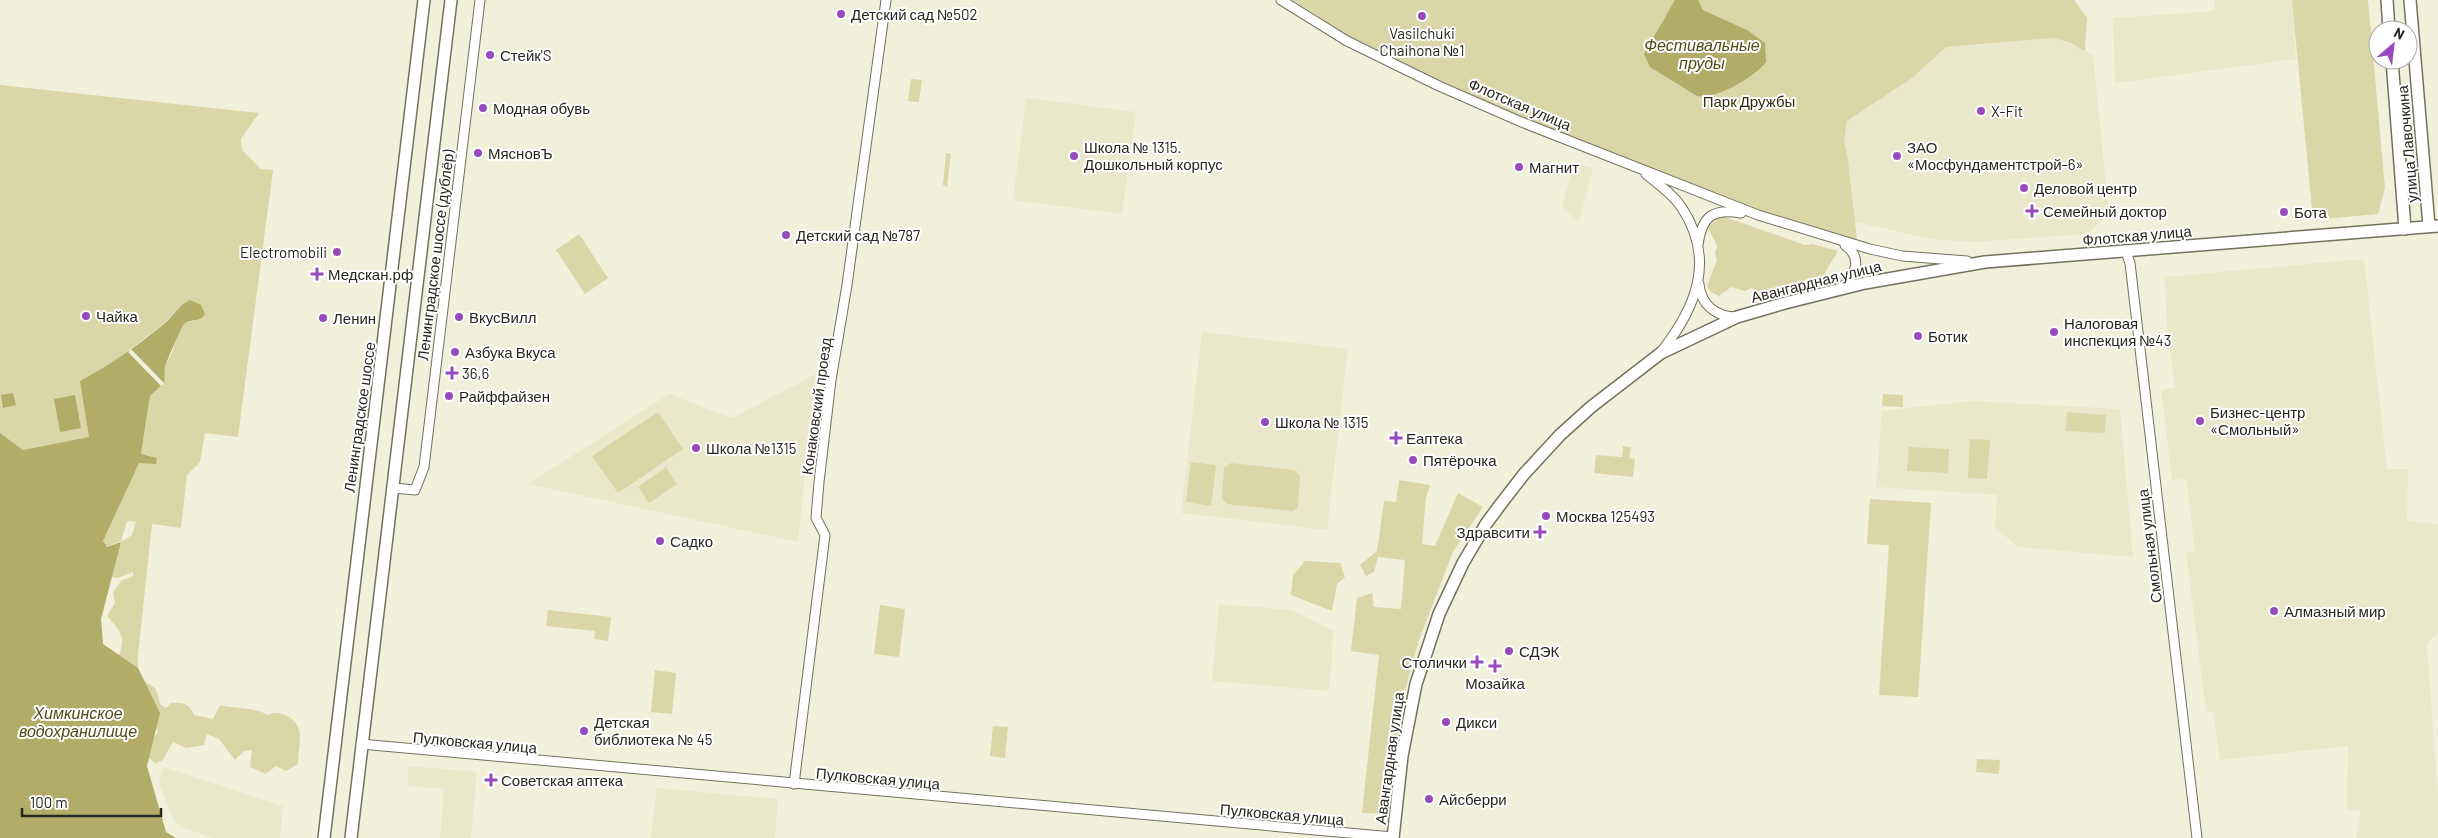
<svg xmlns="http://www.w3.org/2000/svg" width="2438" height="838" font-family="Barlow,sans-serif">
<style>
.built{fill:#eae8cb}
.green{fill:#dad6a8}
.water{fill:#b2ac68}
.pier{fill:#f1f0db}
.lines{fill:none;stroke-linecap:round;stroke-linejoin:round}
.minor-casing{stroke:#74725f;stroke-width:11}
.major-casing{stroke:#74725f;stroke-width:14}
.minor{stroke:#fff;stroke-width:9}
.major{stroke:#fff;stroke-width:11}
.poi-dot{fill:#974abc;stroke:#fff;stroke-width:2}
.labels{text-anchor:middle;dominant-baseline:central;stroke-width:4;stroke-linejoin:round;paint-order:stroke}
.poi-label{font-size:15px;fill:#27261f;stroke:#fff;text-anchor:start}
.park-label{font-size:15px;fill:#2f2c0d;stroke:#fff}
.street-label{font-size:15px;fill:#27261f;stroke:#fff}
.water-label{font-size:16px;font-style:italic;fill:#514c18;stroke:#fff}
</style>
<rect width="100%" height="100%" fill="#f1f0db"/>
<!-- built -->
<path class="built" d="M2214,0H2292L2296,59L2115,83L2113,18L2215,11Z
M2052,38L2069,42L2093,55L2108,205L2104,219L2087,234L1974,242L1932,239L1855,222L1848,159L1844,141L1847,121L1912,78L1946,47Z
M1026,98L1136,112L1122,214L1013,200Z
M1574,163L1593,168L1579,222L1562,208Z
M2364,259L2387,469H2408L2407,521L2438,524V632L2427,645L2438,796V838H2356L2361,811L2347,809L2348,746L2220,760L2213,711L2206,712L2186,552L2195,551L2186,479L2172,480L2161,390L2175,388L2167,326L2165,277Z
M1202,332L1348,349L1327,530L1181,513Z
M816,374L798,542L528,484L669,394L732,418Z
M1971,401L2120,409L2133,557L2018,547L1995,527L1997,495L1876,487L1882,411Z
M1219,604L1292,610L1334,631L1331,644L1333,645L1329,691L1212,681Z
M409,766L477,772L471,838H440L444,789L407,786Z
M163,767L283,806L280,838H212L182,827L173,819L159,782Z
M657,788L778,799L775,838H651Z"/>
<!-- green -->
<path class="green" d="M1292,0H2074L2087,18L2085,51L2069,42L2052,38L1946,47L1912,78L1847,121L1844,141L1848,159L1857,240L1781,219L1719,197L1508,111L1428,75L1353,38Z
M2292,0H2368L2385,188L2378,214L2313,220Z
M911,79L922,80L919,102L908,101Z
M0,85L259,113L241,139L242,150L261,169L273,170L238,437L205,433L200,462L187,475L181,528L152,524L138,655V677L156,689L160,704L166,708L171,703C183,702 189,703 194,715L213,719L220,705C236,709 253,707 268,715C281,708 300,720 300,735C300,745 298,754 298,764L286,771L276,766L266,774L250,767L252,750L244,751L235,760L219,739L207,734L204,745L186,748L173,742L162,761L155,763L149,758L148,746L158,732L116,663C126,638 124,635 107,616L115,603L113,592L121,581L133,576V572L118,578L108,577L121,542L132,535L136,522L127,521L121,541L106,547L103,541L139,462L156,464L157,458L141,454L150,396L164,383L165,366L172,353L179,329L185,323L197,320L180,306L166,322L107,367L90,437L23,450L0,433Z
M946,153L951,154L947,187L943,185Z
M1725,217L1805,245L1812,244L1838,251L1824,274L1808,286L1768,296L1751,288L1745,291L1731,287L1719,296L1711,292L1707,286L1717,260L1715,253L1717,246L1708,228L1718,218Z
M579,234L608,278L585,294L556,250Z
M1883,394L1903,395V407L1882,406Z
M658,412L683,449L618,493L592,456Z
M2067,412L2106,415L2105,433L2066,431Z
M1970,439L1990,440L1987,479L1968,478Z
M1623,446L1631,447L1629,458L1635,459L1633,477L1594,473L1596,455L1622,457Z
M1909,447L1949,449L1948,473L1907,471Z
M1191,462L1216,465L1211,506L1186,502Z
M1231,463L1295,470L1300,476L1298,507L1293,511L1227,504L1222,498L1224,468Z
M666,467L677,484L649,503L638,487Z
M1399,480L1430,485L1426,497L1422,544L1435,546L1458,493L1483,507L1453,552L1419,640L1406,687L1388,814L1362,813L1379,655L1351,651L1357,598L1372,593L1374,607L1401,609L1405,560L1378,557L1374,572L1366,576L1360,565L1377,551L1384,501L1396,502Z
M1870,499L1931,503L1918,697L1879,695L1889,545L1867,544Z
M1305,561L1340,563L1345,577L1337,584L1332,611L1291,595L1293,575Z
M880,605L905,609L899,657L874,654Z
M548,610L611,617L608,641L594,639L595,631L546,626Z
M655,670L676,673L672,714L651,712Z
M993,726L1008,727L1005,758L990,756Z
M1977,759L2000,760L1999,774L1976,772Z"/>
<!-- water -->
<path class="water" d="M1675,0H1698L1703,10L1747,30L1765,43L1766,62C1755,77 1715,100 1697,96L1650,67L1644,54Z
M190,300L201,305L205,314C200,323 192,318 184,324C182,326 166,362 165,367C164,372 165,378 164,383L150,396L141,454L157,458L156,464L139,463L103,541L107,547L121,542L101,619L103,644L138,668L160,713L147,766L166,832L176,838H0V433L23,450L89,437L80,381C110,365 137,346 164,324C173,317 178,305 190,300Z
M13,393L16,405L3,408L1,395Z
M75,395L81,428L60,432L54,399Z"/>
<!-- pier -->
<path class="pier" d="M131,349L164,383L161,386L128,352Z"/>
<g class="lines">
<defs>
<path id="minor" d="M1281,0L1347,41L1439,86L1519,121L1758,215L1870,249L1902,256L1967,261
M1646,174C1658,184 1673,194 1682,208C1716,260 1696,308 1661,352
M1698,245C1702,216 1713,208 1741,213
M2126,252L2130,263L2197,838
M1699,284C1701,305 1716,317 1737,317
M1841,288C1856,275 1863,258 1845,245
M394,488L415,490L424,467L480,0
M361,744L1393,837
M794,784L825,535L816,518L819,482L831,380L847,285L886,0"/>
<path id="major" d="M2387,0L2389,30
M2410,0L2429,226
M2392,60L2405,229
M324,838L424,0
M351,838L451,0
M1393,838L1402,756L1416,684L1439,614L1463,563L1486,524L1500,505L1524,474L1560,435L1591,407L1661,353L1737,317L1785,303L1865,283L1985,262L2438,226"/>
</defs>
<!-- minor casing -->
<use href="#minor" class="minor-casing"/>
<!-- major casing -->
<use href="#major" class="major-casing"/>
<!-- minor -->
<use href="#minor" class="minor"/>
<!-- major -->
<use href="#major" class="major"/>
</g>
<!-- markers -->
<g class="poi-dot">
<circle cx="841" cy="14" r="5"/>
<circle cx="1422" cy="16" r="5"/>
<circle cx="490" cy="55" r="5"/>
<circle cx="483" cy="108" r="5"/>
<circle cx="1981" cy="111" r="5"/>
<circle cx="478" cy="153" r="5"/>
<circle cx="1074" cy="156" r="5"/>
<circle cx="1897" cy="156" r="5"/>
<circle cx="1519" cy="167" r="5"/>
<circle cx="2024" cy="188" r="5"/>
<path d="M2029.5 203.5h5v5h5v5h-5v5h-5v-5h-5v-5h5z"/>
<circle cx="2284" cy="212" r="5"/>
<circle cx="786" cy="235" r="5"/>
<circle cx="337" cy="252" r="5"/>
<path d="M314.5 266.5h5v5h5v5h-5v5h-5v-5h-5v-5h5z"/>
<circle cx="86" cy="316" r="5"/>
<circle cx="459" cy="317" r="5"/>
<circle cx="323" cy="318" r="5"/>
<circle cx="2054" cy="332" r="5"/>
<circle cx="1918" cy="336" r="5"/>
<circle cx="455" cy="352" r="5"/>
<path d="M449.5 365.5h5v5h5v5h-5v5h-5v-5h-5v-5h5z"/>
<circle cx="449" cy="396" r="5"/>
<circle cx="2200" cy="421" r="5"/>
<circle cx="1265" cy="422" r="5"/>
<path d="M1393.5 430.5h5v5h5v5h-5v5h-5v-5h-5v-5h5z"/>
<circle cx="696" cy="448" r="5"/>
<circle cx="1413" cy="460" r="5"/>
<circle cx="1546" cy="516" r="5"/>
<path d="M1537.5 524.5h5v5h5v5h-5v5h-5v-5h-5v-5h5z"/>
<circle cx="660" cy="541" r="5"/>
<circle cx="2274" cy="611" r="5"/>
<circle cx="1509" cy="651" r="5"/>
<path d="M1474.5 654.5h5v5h5v5h-5v5h-5v-5h-5v-5h5z"/>
<path d="M1492.5 658.5h5v5h5v5h-5v5h-5v-5h-5v-5h5z"/>
<circle cx="1446" cy="722" r="5"/>
<circle cx="584" cy="731" r="5"/>
<path d="M488.5 772.5h5v5h5v5h-5v5h-5v-5h-5v-5h5z"/>
<circle cx="1429" cy="799" r="5"/>
</g>
<g class="labels">
<!-- poi labels -->
<g class="poi-label">
<text x="851" y="14">Детский сад №502</text>
<text x="1422" y="33" text-anchor="middle">Vasilchuki<tspan x="1422" dy="17">Chaihona №1</tspan></text>
<text x="500" y="55">Стейк'S</text>
<text x="493" y="108">Модная обувь</text>
<text x="1991" y="111">X-Fit</text>
<text x="1084" y="147">Школа № 1315.<tspan x="1084" dy="17">Дошкольный корпус</tspan></text>
<text x="1907" y="147">ЗАО<tspan x="1907" dy="17">«Мосфундаментстрой-6»</tspan></text>
<text x="488" y="153">МясновЪ</text>
<text x="1529" y="167">Магнит</text>
<text x="2034" y="188">Деловой центр</text>
<text x="2043" y="211">Семейный доктор</text>
<text x="2294" y="212">Бота</text>
<text x="796" y="235">Детский сад №787</text>
<text x="327" y="252" text-anchor="end">Electromobili</text>
<text x="328" y="274">Медскан.рф</text>
<text x="96" y="316">Чайка</text>
<text x="469" y="317">ВкусВилл</text>
<text x="333" y="318">Ленин</text>
<text x="2064" y="323">Налоговая<tspan x="2064" dy="17">инспекция №43</tspan></text>
<text x="1928" y="336">Ботик</text>
<text x="465" y="352">Азбука Вкуса</text>
<text x="462" y="373">36,6</text>
<text x="459" y="396">Райффайзен</text>
<text x="2210" y="412">Бизнес-центр<tspan x="2210" dy="17">«Смольный»</tspan></text>
<text x="1275" y="422">Школа № 1315</text>
<text x="1406" y="438">Еаптека</text>
<text x="706" y="448">Школа №1315</text>
<text x="1423" y="460">Пятёрочка</text>
<text x="1556" y="516">Москва 125493</text>
<text x="1530" y="532" text-anchor="end">Здравсити</text>
<text x="670" y="541">Садко</text>
<text x="2284" y="611">Алмазный мир</text>
<text x="1519" y="651">СДЭК</text>
<text x="1467" y="662" text-anchor="end">Столички</text>
<text x="1495" y="683" text-anchor="middle">Мозайка</text>
<text x="594" y="722">Детская<tspan x="594" dy="17">библиотека № 45</tspan></text>
<text x="1456" y="722">Дикси</text>
<text x="501" y="780">Советская аптека</text>
<text x="1439" y="799">Айсберри</text>
</g>
<!-- park labels -->
<g class="park-label">
<text x="1749" y="101">Парк Дружбы</text>
</g>
<!-- street labels -->
<g class="street-label">
<text transform="translate(1520 104) rotate(23)">Флотская улица</text>
<text transform="translate(2407 144) rotate(-95)">улица Лавочкина</text>
<text transform="translate(2137 235) rotate(-5)">Флотская улица</text>
<text transform="translate(435 255) rotate(-83)">Ленинградское шоссе (дублёр)</text>
<text transform="translate(1816 281) rotate(-14)">Авангардная улица</text>
<text transform="translate(816 406) rotate(-82)">Конаковский проезд</text>
<text transform="translate(359 417) rotate(-82)">Ленинградское шоссе</text>
<text transform="translate(2149 546) rotate(-97)">Смольная улица</text>
<text transform="translate(475 742) rotate(5)">Пулковская улица</text>
<text transform="translate(1389 758) rotate(-82)">Авангардная улица</text>
<text transform="translate(878 778) rotate(5)">Пулковская улица</text>
<text transform="translate(1282 814) rotate(5)">Пулковская улица</text>
</g>
<!-- water labels -->
<g class="water-label">
<text x="1702" y="44">Фестивальные<tspan x="1702" dy="18">пруды</tspan></text>
<text x="78" y="712">Химкинское<tspan x="78" dy="18">водохранилище</tspan></text>
</g>
</g>
<!-- north arrow -->
<g transform="translate(2393 45) rotate(28)"><circle r="24" fill="#ffffff" stroke="#a9a8a5"/>
<path d="M0-4L9 19L0 12L-9 19Z" fill="#974abc"/>
<text y="-8" font-size="14" font-weight="bold" text-anchor="middle" fill="#27261f">N</text>
</g>
<!-- scale -->
<path d="M22 808v8h139v-8" fill="none" stroke="#27261f" stroke-width="2.5"/>
<text x="30" y="808" font-size="15" fill="#27261f" stroke="#ffffff" stroke-width="4" paint-order="stroke">100 m</text>
</svg>
